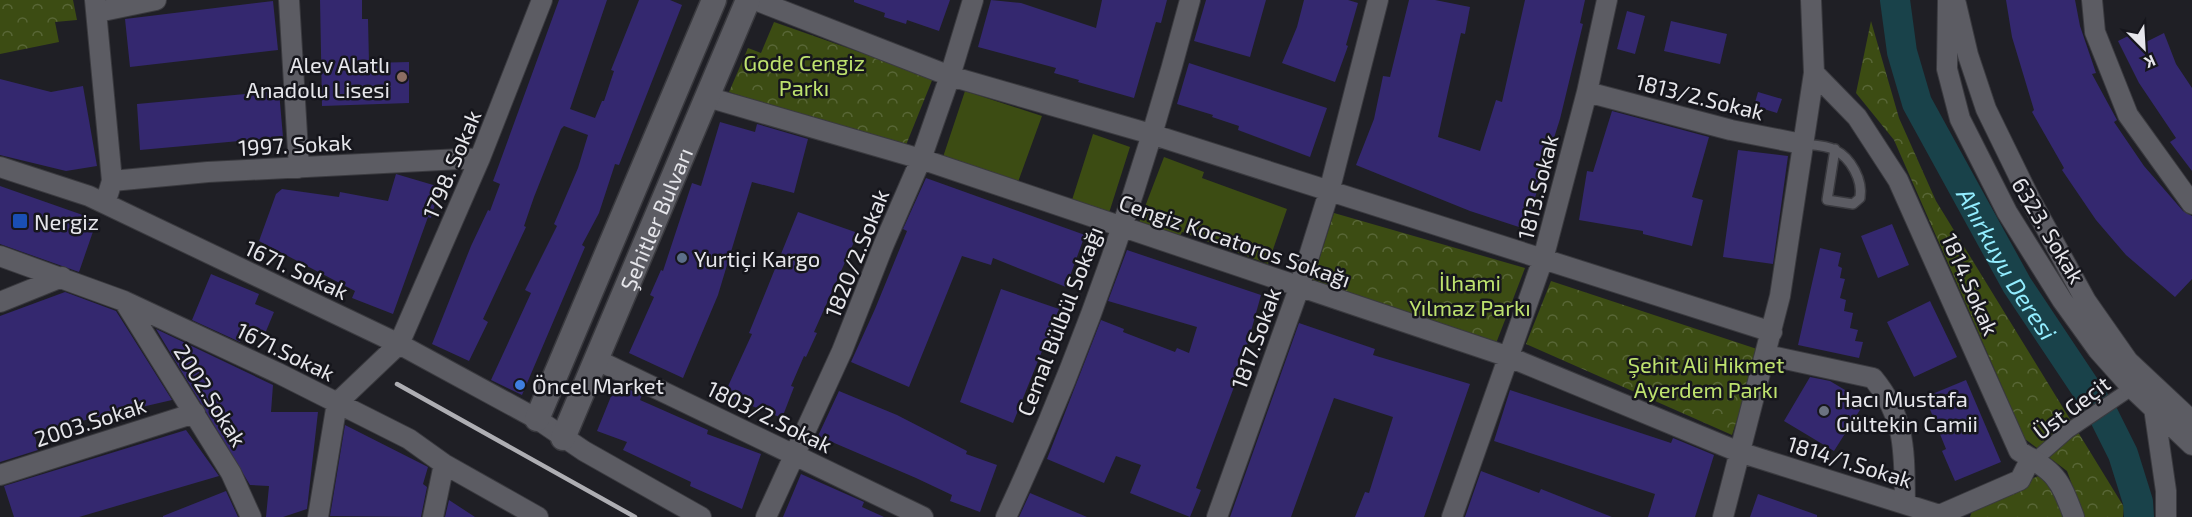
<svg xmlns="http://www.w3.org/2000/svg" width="2192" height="517" font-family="'Exo 2',sans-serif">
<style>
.grass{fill:#3c4c13}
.park{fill:url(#park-crowns)}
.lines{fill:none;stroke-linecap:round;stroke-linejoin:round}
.river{stroke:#19424a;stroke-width:30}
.building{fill:#34286f}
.service-casing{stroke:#3a3a3f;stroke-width:12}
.pedestrian-casing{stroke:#3a3a3f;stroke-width:16}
.minor-casing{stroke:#3a3a3f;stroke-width:22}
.tertiary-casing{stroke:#3a3a3f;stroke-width:27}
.service{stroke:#5c5c63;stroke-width:9}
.pedestrian{stroke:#5c5c63;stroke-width:14}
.minor{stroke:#5c5c63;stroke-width:20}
.tertiary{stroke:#5c5c63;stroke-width:24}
.rail{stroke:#aeaeb3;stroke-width:4.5}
.education-dot{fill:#8d6e63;stroke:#16161c;stroke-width:2}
.transit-dot{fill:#1a4fb4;stroke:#16161c;stroke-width:2}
.service-dot{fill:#5c6f8a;stroke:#16161c;stroke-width:2}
.shop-dot{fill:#3f7fe0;stroke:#16161c;stroke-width:2}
.worship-dot{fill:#6b7280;stroke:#16161c;stroke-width:2}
.labels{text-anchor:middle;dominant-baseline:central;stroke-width:5;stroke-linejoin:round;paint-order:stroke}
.park-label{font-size:22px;fill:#bee26e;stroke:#16161c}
.poi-label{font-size:22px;fill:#e6e6eb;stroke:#16161c;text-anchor:start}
.street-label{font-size:22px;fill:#e6e6eb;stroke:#16161c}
.water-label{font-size:24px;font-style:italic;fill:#93edff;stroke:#16161c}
</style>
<defs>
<pattern id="park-crowns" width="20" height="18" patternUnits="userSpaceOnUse" patternTransform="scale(1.5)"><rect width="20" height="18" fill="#3c4c13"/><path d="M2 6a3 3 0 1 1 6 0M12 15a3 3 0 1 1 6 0" fill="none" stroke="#586636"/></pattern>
</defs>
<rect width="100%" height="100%" fill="#1f1f25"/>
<!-- grass -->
<path class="grass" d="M965,91L1042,116L1018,182L943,157Z
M1093,134L1130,147L1109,213L1072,200Z
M1164,157L1204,172L1202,178L1287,209L1268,264L1182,232L1179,239L1138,225Z"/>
<!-- park -->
<path class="park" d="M0,0H73L77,20L55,22L59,42L0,54Z
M1871,21L1899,118L1936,201L2124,507L2123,517H2084L2067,471L2025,439L1894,140L1856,93Z
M774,22L933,78L904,150L729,92L748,48L761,53Z
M1334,213L1525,268L1495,346L1311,285Z
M1551,281L1760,350L1732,435L1526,344Z
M2045,473L2065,517H1970L1974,505Z"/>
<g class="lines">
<!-- river -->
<path class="river" id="s1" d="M1895,0L1902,52L1917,103L2017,285L2103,414L2123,454L2138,502L2139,517"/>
</g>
<!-- building -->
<path class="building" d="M320,0H362V19H368L369,63L409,62V103L322,106Z
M559,0H607L570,109L595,118L602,101H604L614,71L611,70L639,0H670L682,5L619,165L615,164L599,213L582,245L585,247L522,395L491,380L531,293L525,290L557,226L554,224L578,168L588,135L564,126L561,129L534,197L524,226L526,227L483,319L488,322L469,361L432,344L471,246L488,210L490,211L500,184L493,181Z
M854,0H950L939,31L907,20L906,24L884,17L885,13L854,2Z
M991,0L1021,3L1096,28L1102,0H1167L1161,23L1156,22L1134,98L1078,82L1079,80L1054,73L1056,68L978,47Z
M1206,0H1266L1250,57L1194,41Z
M1304,0H1348L1358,3L1346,45L1348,46L1335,82L1282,63L1297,27Z
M1409,0H1435L1470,7L1465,34L1461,33L1438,137L1480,151L1496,100L1502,102L1525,0H1585L1580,23L1583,24L1560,119L1525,229L1470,211L1356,165L1374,119L1383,76L1390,77Z
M2006,0H2075L2080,26L2096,73L2092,74L2117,120L2114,122L2144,166L2183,211L2192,216V279L2175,297L2126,255L2096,220L2062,170L2064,168L2032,112L2034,110L2012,37Z
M273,1L278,50L130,67L125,19Z
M1627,11L1645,16L1635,54L1617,49Z
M1671,21L1727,34L1720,64L1664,51Z
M2164,33L2176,64L2192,88V171L2170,142L2176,138L2139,83L2118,41L2132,34L2134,39L2138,37L2142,44Z
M1189,63L1327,108L1310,157L1238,130L1239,126L1212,117L1213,115L1177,104Z
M0,79L51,92L83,86L97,166L66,171L0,155Z
M279,91L283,137L140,150L137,104Z
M1758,92L1782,99L1777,113L1754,106Z
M1612,111L1709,137L1692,197L1703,200L1692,246L1643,234V231L1579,220L1587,171L1593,172Z
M720,122L755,132L757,124L808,139L794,193L752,182L718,295L683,378L629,353L654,297L650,295L661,270L663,271L692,183L701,186Z
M1738,150L1788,156L1773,264L1723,257Z
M396,174L440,187L431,218L428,217L393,314L352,298L355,291L259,241L276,194L282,189L339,197L340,192L388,201Z
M926,178L1085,235L1066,287L993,258L991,265L962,256L909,387L851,362L875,309L907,231L903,229Z
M0,186L97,220L79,272L0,244Z
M798,212L858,233L814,332L817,333L806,357L804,356L791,386L794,387L782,418L724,395L752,334L749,333Z
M1892,224L1909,265L1878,278L1861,236Z
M1820,248L1841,253L1838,266L1842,268L1840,278L1845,279L1840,298L1846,300L1844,311L1853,313L1850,328L1858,330L1855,341L1863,342L1859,358L1798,345Z
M1127,250L1261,295L1240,371L1196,488L1201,490L1190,517L1130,493L1141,465L1116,456L1104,483L1047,459L1101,320L1124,329L1123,332L1175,352L1177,348L1189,353L1197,327L1108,301Z
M211,274L259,294L255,304L274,312L264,336L245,328L240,342L192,320Z
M1001,289L1059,309L1013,423L960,402Z
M65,292L116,311L172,400L34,432L38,450L0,462V316Z
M1930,301L1957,357L1914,377L1887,322Z
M1299,323L1375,349L1373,355L1470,384L1424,517H1355L1365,492L1369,493L1393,417L1334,398L1291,517H1230Z
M156,329L273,385L271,412H318L307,509L283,517H266L269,486L250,485Z
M1810,377L1830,381L1865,402L1834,451L1784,421Z
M1966,380L2001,462L1955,481L1942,451L1946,449L1925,397Z
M616,384L642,395L640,400L708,430L707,434L761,454L742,509L690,486L691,482L623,450L627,442L597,431Z
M1510,390L1671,443L1673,438L1714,455L1695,517H1648L1655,494L1494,441Z
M839,391L897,415L967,451L966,454L997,465L980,512L950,501L952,495L916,478L818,436Z
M345,425L428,467L423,484L427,487L421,517L330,516Z
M186,430L219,476L79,517H14L4,486Z
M1481,471L1539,493L1541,489L1612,517H1465Z
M801,474L864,502L862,507L884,517H783Z
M226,491L238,517H163V516Z
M1030,493L1087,517H1019Z
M1758,494L1817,515V517H1750Z
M449,500L475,517H445Z"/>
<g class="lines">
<defs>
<path id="service" d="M1802,144C1813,145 1826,145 1835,150C1851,158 1863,180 1860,198L1853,204L1827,200L1835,149"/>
<path id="pedestrian" d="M2035,460L2068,431L2132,388"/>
<path id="minor" d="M95,0L112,181L108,194
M289,0L299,168
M755,0L950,76L1151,134L1772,332
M1948,0L1947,69L1960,119L2007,212L2062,300L2098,350L2132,388L2192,445
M2092,0L2095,32L2128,115L2192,204
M1956,4L1968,55L1986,109L2030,199L2086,301L2128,361L2192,421
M98,12L156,0
M1814,73L1857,117L1898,180L2019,451C2056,473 2059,477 2074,517
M1587,92L1731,130L1802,144
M707,97L921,159L1509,357L1739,452L1946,517
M0,167L89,196L399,344L537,419L584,451L701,517
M112,181L208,172L480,158
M0,256L124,301L278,373L409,439L444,464L538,517
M124,301L231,473L251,517
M0,302L62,277
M1766,355L1873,378C1907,419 1904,454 1905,503
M595,359L923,517
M2154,408L2166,491V517
M0,475L195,413
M318,517L337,403L399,344L480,158L542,0
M433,517L444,464
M766,517L842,351L884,244L921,159L950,76L973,0
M1006,517C1083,352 1144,176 1190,0
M1217,517L1299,288L1329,192L1378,0
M1452,517L1543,259L1587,92L1607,0
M1723,517L1780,296L1814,73L1811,0
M1935,517L2020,480L2031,458"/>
<g id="tertiary">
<path d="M537,419L714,0"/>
<path id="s2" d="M563,438L748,0"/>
</g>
</defs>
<!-- service casing -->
<use href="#service" class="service-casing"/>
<!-- pedestrian casing -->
<use href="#pedestrian" class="pedestrian-casing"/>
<!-- minor casing -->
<use href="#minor" class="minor-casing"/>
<!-- tertiary casing -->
<use href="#tertiary" class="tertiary-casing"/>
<!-- service -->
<use href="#service" class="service"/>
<!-- pedestrian -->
<use href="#pedestrian" class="pedestrian"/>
<!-- minor -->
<use href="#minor" class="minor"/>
<!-- tertiary -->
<use href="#tertiary" class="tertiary"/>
<!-- rail -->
<path class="rail" d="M397,384L635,517"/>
</g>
<!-- markers -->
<circle class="education-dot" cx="402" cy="77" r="6"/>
<rect class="transit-dot" x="12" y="213" width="16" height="16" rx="3"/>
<circle class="service-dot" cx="682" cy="258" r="6"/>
<circle class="shop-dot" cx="520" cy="385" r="6"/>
<circle class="worship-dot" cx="1824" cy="411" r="6"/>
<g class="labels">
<!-- park labels -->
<g class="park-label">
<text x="804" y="62">Gode Cengiz<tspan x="804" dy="25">Parkı</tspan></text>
<text x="1470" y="282">İlhami<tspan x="1470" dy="25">Yılmaz Parkı</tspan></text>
<text x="1706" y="364">Şehit Ali Hikmet<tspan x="1706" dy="25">Ayerdem Parkı</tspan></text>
</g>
<!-- poi labels -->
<g class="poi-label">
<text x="390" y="64" text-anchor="end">Alev Alatlı<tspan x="390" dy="25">Anadolu Lisesi</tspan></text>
<text x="34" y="221">Nergiz</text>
<text x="694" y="258">Yurtiçi Kargo</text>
<text x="532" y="385">Öncel Market</text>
<text x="1836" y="398">Hacı Mustafa<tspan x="1836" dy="25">Gültekin Camii</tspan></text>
</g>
<!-- street labels -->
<g class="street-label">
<text transform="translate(1700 96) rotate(14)">1813/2.Sokak</text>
<text transform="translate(295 144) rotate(-3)">1997. Sokak</text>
<text transform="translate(451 164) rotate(-67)">1798. Sokak</text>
<text transform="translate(1537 187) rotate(-76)">1813.Sokak</text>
<text stroke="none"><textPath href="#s2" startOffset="238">Şehitler Bulvarı</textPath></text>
<text transform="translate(2049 230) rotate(59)">6323. Sokak</text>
<text transform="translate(1235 240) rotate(19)">Cengiz Kocatoros Sokağı</text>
<text transform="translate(856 253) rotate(-68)">1820/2.Sokak</text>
<text transform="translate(297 269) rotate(25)">1671. Sokak</text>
<text transform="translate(1971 284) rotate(66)">1814.Sokak</text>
<text transform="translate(1059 321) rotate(-69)">Cemal Bülbül Sokağı</text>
<text transform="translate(1255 338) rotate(-70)">1817.Sokak</text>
<text transform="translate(286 351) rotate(26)">1671.Sokak</text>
<text transform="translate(211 395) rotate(58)">2002.Sokak</text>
<text transform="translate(2071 407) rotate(-37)">Üst Geçit</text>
<text transform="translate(770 416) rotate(26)">1803/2.Sokak</text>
<text transform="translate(90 421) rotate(-18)">2003.Sokak</text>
<text transform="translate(1850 461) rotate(17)">1814/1.Sokak</text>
</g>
<!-- water labels -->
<g class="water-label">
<text stroke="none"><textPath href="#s1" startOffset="290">Ahırkuyu Deresi</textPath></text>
</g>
</g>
<!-- north arrow -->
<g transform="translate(2144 48) rotate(156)" stroke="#16161c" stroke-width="4.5" paint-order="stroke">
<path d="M0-4.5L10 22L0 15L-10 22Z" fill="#e6e6eb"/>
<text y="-9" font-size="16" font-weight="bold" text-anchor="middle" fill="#e6e6eb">K</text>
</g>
</svg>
